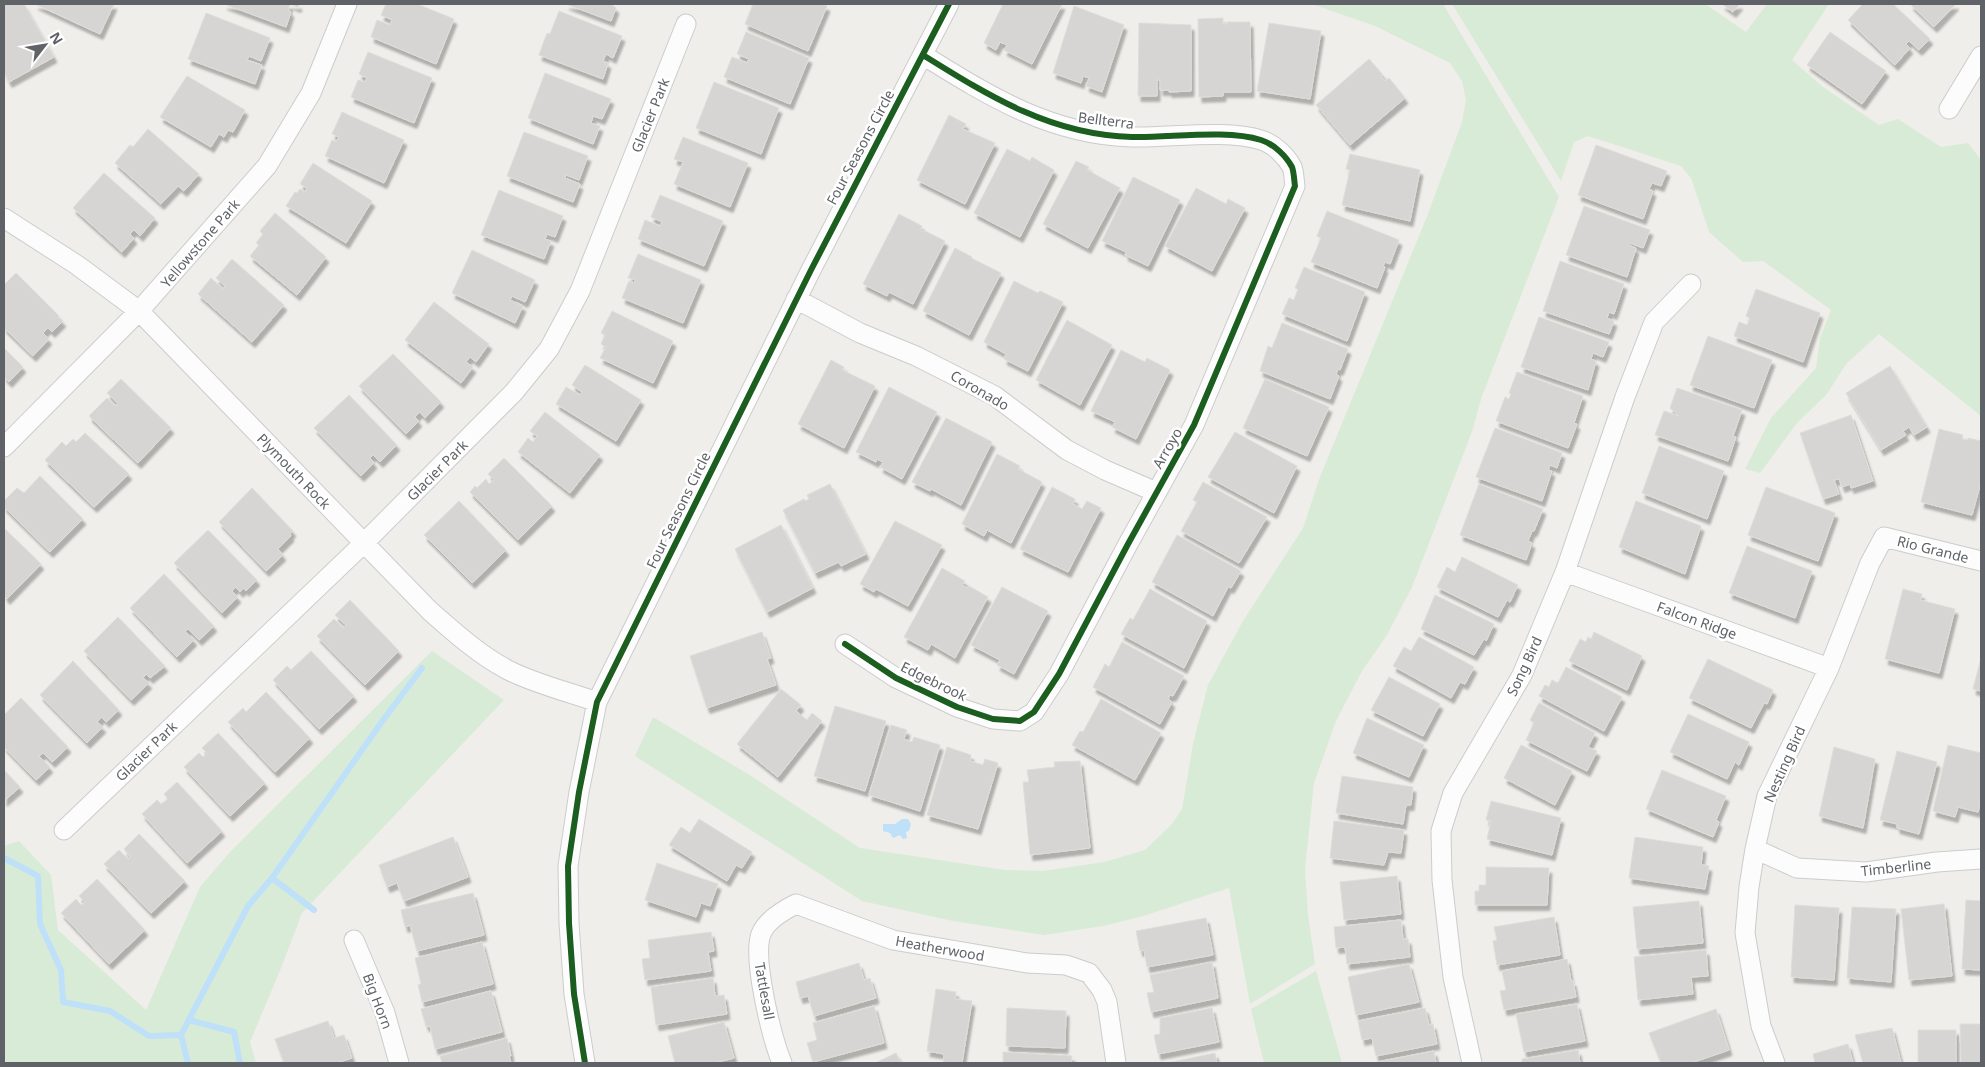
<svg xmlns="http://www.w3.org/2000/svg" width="1985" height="1067" font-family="'Noto Sans',sans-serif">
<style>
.green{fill:#d8ebd6}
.water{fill:#bfe0f9}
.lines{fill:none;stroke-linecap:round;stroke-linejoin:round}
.stream{stroke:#bfe0f9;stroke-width:6}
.building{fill:#d6d5d3;stroke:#deddd9;filter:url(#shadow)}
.street-casing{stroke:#cbcccc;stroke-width:21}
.street{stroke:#fdfcfc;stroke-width:19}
.cycleway-casing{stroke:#fff;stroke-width:9}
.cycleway{stroke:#1b5e20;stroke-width:6}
.labels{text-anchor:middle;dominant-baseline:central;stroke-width:5;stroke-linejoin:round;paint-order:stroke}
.street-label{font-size:14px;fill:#5f6368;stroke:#fff}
</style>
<defs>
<filter id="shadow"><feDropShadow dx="3" dy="5.5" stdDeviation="1" flood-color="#0004"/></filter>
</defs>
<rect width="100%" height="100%" fill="#efeeea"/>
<!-- green -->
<path class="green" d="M1312,4H1443L1559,197L1481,399L1473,429L1412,587L1387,635L1362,671L1336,721L1314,783L1305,869L1308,915L1315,964L1250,1004L1229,888L1140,917L1103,926L1044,935L953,921L862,901L635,756L653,717L748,774L860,848L1005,870L1043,871L1104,862L1145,850L1172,824L1182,809L1193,744L1208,685L1243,621L1303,528L1320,477L1426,219L1462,122L1466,100L1462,81L1450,63L1375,26Z
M1452,4H1705L1746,32L1767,4H1829L1792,60L1823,87L1879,125L1898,119L1941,147L1968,143L1981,160V416L1879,334L1846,364L1827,394L1797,423L1760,473L1745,469L1771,418L1816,368L1820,338L1831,310L1763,261L1743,262L1709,232L1691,178L1681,166L1588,136L1574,142L1561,181Z
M432,651L504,700L302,913L281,968L250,1042L256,1063H4V846L19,841L51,875L58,930L146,1010L200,887L230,852Z
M1316,971L1342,1063H1264L1251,1009Z"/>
<!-- water -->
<path class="water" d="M902,819H908L911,824L909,831L906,832L907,838L903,839L900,835L893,838L890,833L883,831V824H895Z"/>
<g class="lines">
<!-- stream -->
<path class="stream" d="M4,858L38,876L40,924L61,970L63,1002L110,1011L149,1036L181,1035L248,906L272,878L314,910
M272,878L381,723L422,668
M189,1020L234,1032L240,1063
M181,1035L188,1063"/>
</g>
<!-- building -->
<path class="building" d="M4,4H24L54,57L9,82L4,72Z
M35,4H114L100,34Z
M224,4H299L298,7L290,4L288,10L291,12L286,27Z
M386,4H417L454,19L436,64L371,37L377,20L390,25L392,20L381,15Z
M566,4H611L616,8L611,21Z
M753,4H821L827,6L808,51L745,24Z
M1003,4H1062L1032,64L1004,50L1007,45L1000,42L996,50L984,43Z
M1722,4H1740L1733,12Z
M1863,4H1893L1930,39L1919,50L1909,41L1906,44L1910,48L1895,65L1848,20Z
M1910,4H1956L1934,27Z
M1074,6L1124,25L1102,92L1086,86L1089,78L1083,76L1081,83L1053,73Z
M559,11L622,36L613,58L606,54L603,61L608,63L603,79L539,55L547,33L550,34Z
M206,13L270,38L261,61L249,56L247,60L262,65L255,84L188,59Z
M1223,18V24H1227V22H1250L1251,92H1223V96L1199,97L1198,19Z
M1139,23L1191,25V91L1169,92V90H1160V80H1157V96H1138Z
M1269,23L1321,31L1310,99L1257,91Z
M746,32L809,58L790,104L724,77L732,57L747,63L749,59L737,54Z
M1830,32L1886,71L1862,104L1807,65Z
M368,52L432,78L414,123L351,97L358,80L365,82L367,78L359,74Z
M1369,59L1383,75L1381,76L1385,81L1389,78L1405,98L1350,145L1316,105Z
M545,73L611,99L602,119L593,116L591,123L600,126L593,144L528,118Z
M187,76L245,110L233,132L228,130L224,137L219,134L211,147L160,117Z
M714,82L779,108L761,154L696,128Z
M342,112L404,140L384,183L325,156L332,140L336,142L339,137L332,134Z
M949,115L966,124L963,129L995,143L965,204L917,180Z
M148,129L199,174L184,191L178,186L161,204L115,163L130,145L133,147Z
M524,132L588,156L579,180L566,175L565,178L580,184L573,202L507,176Z
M683,137L748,163L730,207L674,184L683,162L674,159Z
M1596,145L1667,171L1661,186L1652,183L1649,189L1653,191L1643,219L1578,195Z
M1007,149L1030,161L1032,157L1054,170L1020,237L974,213Z
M1350,154L1420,170L1410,221L1342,205L1350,170L1346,169Z
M1076,161L1089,167L1087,170L1120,188L1088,248L1043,224Z
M313,163L372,201L346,243L286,206L295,192L297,193L300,189L305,192L307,188L300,184Z
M104,173L155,218L140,236L134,230L130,234L134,238L122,252L73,208Z
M1133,177L1180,200L1148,266L1125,255L1126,252L1102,241Z
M1196,188L1226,204L1228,199L1245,208L1212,271L1165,246Z
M499,190L563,216L555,237L547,234L545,239L551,241L544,259L481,235Z
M660,195L723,221L704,266L638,239L645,220L660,226L662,222L651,217Z
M1584,206L1650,230L1643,248L1630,243L1629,245L1636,248L1627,277L1566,255Z
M1327,211L1399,240L1390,264L1385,262L1383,266L1385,267L1377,288L1311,262L1321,238L1317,236Z
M275,213L326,257L297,295L250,256L259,245L256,243L263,234L260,231Z
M899,214L922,226L920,230L924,232L925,231L945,241L913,304L889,292L887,296L863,284Z
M955,248L972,257L971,258L1001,273L969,335L923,311Z
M472,250L535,280L525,302L512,296L510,300L523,306L515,323L452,293Z
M638,254L701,280L683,323L622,298L629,281L634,283L636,279L628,278Z
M232,259L284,305L252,342L198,294L211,278L223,289L225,286L216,278Z
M1560,261L1624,284L1614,314L1609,312L1607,318L1614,321L1609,334L1543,311Z
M1304,267L1365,292L1347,341L1282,314L1289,298L1294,300L1298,289L1295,288Z
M16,273L59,316L58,317L63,321L52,332L48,328L43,333L49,339L33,356L4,328V285Z
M1014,281L1038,293L1040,291L1063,302L1028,371L1004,359L1006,354L984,342Z
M1756,289L1820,313L1803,362L1734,336L1739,322L1747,325L1750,318L1746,316Z
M434,302L489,344L476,362L470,357L466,362L473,367L461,383L405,340Z
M612,311L673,341L653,383L600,358L606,347L601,344L605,335L601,333Z
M1539,317L1609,342L1603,357L1593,353L1591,359L1596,361L1588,390L1521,367Z
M1067,320L1112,345L1080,405L1036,380Z
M1282,323L1348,349L1340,370L1338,369L1336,374L1339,376L1330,399L1260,371L1268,346L1272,348Z
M1708,336L1772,360L1754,408L1690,385Z
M4,348L23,367L9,382L4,377Z
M1121,350L1145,362L1147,358L1170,370L1136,439L1112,427L1115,422L1091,411Z
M393,354L441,402L425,418L420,412L415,417L419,421L406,434L359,386Z
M831,360L844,367L842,370L875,386L844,448L798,424Z
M585,365L641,400L616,441L556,404L566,387L580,395L582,392L572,385Z
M1890,366L1927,427L1914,435L1909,427L1903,431L1906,435L1881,450L1846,393Z
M1517,372L1583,396L1574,423L1577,424L1568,448L1496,421L1505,397L1509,399L1511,394L1509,393Z
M121,379L171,428L138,463L89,416L107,398L115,406L118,404L107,393Z
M1265,379L1329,407L1307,456L1243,428Z
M889,387L937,412L902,479L880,467L883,462L877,459L876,462L856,452Z
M1677,388L1742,410L1733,436L1736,437L1728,461L1655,435L1664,411L1679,416L1670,408Z
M349,395L397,445L380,462L373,455L370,458L374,463L361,476L314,428Z
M545,412L600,455L570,493L518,452L528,438L533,442L537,436L530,431Z
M1851,415L1873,481L1851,488L1850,484L1842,487L1839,479L1834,480L1839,494L1823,499L1800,433Z
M946,418L992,442L961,505L931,489L930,491L912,482Z
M1495,428L1562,453L1557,468L1550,465L1548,470L1552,471L1542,501L1476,477Z
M1939,429L1963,435L1962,439L1968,440V438L1981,441V482L1972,515L1921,502Z
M1235,432L1297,466L1274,513L1208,477Z
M85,433L129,474L94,507L45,460L62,442L66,446L73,439L76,442Z
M1659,446L1724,471L1707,519L1642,493Z
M997,454L1020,466L1018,469L1042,482L1011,543L987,530L984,536L962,524Z
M504,458L552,506L518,540L470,492L475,486L477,488L486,479L489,484L494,480L488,474Z
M40,476L83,519L50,552L4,507V501L17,488L24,493Z
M1203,482L1267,517L1239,563L1181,531L1197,502L1193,500Z
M830,484L866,554L841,566L839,562L815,573L783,510L804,499L805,501L809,499L807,495Z
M1479,484L1543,509L1534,531H1532L1528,541L1532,543L1526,560L1460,535Z
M1052,487L1075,499L1073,504L1082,509L1087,501L1101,508L1068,572L1020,549Z
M1766,487L1835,513L1818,561L1748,535Z
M252,488L293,531L290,534L291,536L278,549L283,555L266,571L219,522Z
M459,501L506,550L472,583L424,535Z
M1636,501L1701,526L1685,574L1619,547Z
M895,521L942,545L908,606L876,589L874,592L860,584Z
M781,525L813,588L767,612L735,549Z
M4,528L41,564L7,599L4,595Z
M208,530L257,580L246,591L244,588L240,592L236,587L232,591L238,597L222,613L174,563Z
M1177,535L1241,571L1231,588L1228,587L1213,616L1152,582Z
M1747,546L1812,571L1795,618L1729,593Z
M1462,557L1518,585L1510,602L1507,600L1498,617L1437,587L1447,567L1455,572Z
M942,568L965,581L962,585L967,588L969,586L988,597L955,658L931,644L928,650L904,637Z
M164,574L214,626L199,640L188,629L185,631L194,640L177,657L130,608Z
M1002,587L1048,611L1014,674L997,665L1000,660L971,645Z
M1150,589L1207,621L1184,668L1121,634L1130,618L1133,620Z
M1903,589L1922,594L1920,600L1955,609L1939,673L1885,659Z
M1435,595L1494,624L1486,641L1484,639L1474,655L1421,629Z
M350,600L399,651L365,685L317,636L334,619L343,628L346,625L335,615Z
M118,617L165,666L150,678L146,674L143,678L149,683L131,700L84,651Z
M762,632L771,658L767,659L776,685L707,708L690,656Z
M1594,632L1642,656L1627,690L1569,661L1580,639L1586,642L1588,637L1591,639Z
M1419,637L1474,667L1465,684L1460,682L1451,698L1393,666L1404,647L1411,651Z
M1122,642L1184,676L1173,696L1170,695L1168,699L1172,702L1160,724L1093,687L1105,664L1109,667Z
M311,651L354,696L319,729L273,680L287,666L291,670Z
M1981,658V691L1973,689Z
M1708,659L1773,690L1767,704L1764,703L1751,728L1689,698Z
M73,661L119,710L106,722L102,717L97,722L103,727L87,743L40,695Z
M1566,667L1622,697L1604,731L1539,696L1545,685L1549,687L1552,680L1558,683Z
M1389,677L1440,704L1423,736L1371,710Z
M781,689L801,705L796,711L807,720L812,713L822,721L778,777L737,744Z
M266,692L310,738L275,772L228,722L243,708L246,712Z
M21,698L68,747L52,762L43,753L39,756L50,767L36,780L4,747V715Z
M1101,699L1161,733L1135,780L1072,745L1080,731L1083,732Z
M1539,703L1595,733L1588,747L1597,751L1587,771L1526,740L1534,723L1530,720Z
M835,706L886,721L865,791L814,776Z
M1688,714L1749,742L1739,765L1735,762L1727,779L1670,752Z
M1367,718L1424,745L1409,777L1353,753Z
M891,725L907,730L904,739L912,742L914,737L940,745L920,811L869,795Z
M218,733L265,783L230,816L184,767L199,753L203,757L207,753L202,748Z
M1521,745L1572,771L1555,805L1504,778Z
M1948,745L1981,753V798L1978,812L1958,807L1955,817L1933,811Z
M947,747L971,755L970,761L983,765L985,759L998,763L978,829L927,815Z
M1834,747L1875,759L1863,828L1819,816Z
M1897,751L1937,762L1919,834L1897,828V824L1880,820Z
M1080,761L1090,848L1030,855L1023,782H1029L1027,770L1055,767L1054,762Z
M4,770L20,787L4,801Z
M1662,770L1726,796L1716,820L1719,822L1713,837L1646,809Z
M1342,776L1413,787L1411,805H1406L1403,824L1336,813Z
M177,782L222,831L187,863L142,814L157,800L161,804L168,799L164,794Z
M1491,801L1561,818L1552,855L1487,839L1491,821L1486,820Z
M699,819L752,852L742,868L736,865L727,881L669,845L681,827L690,833Z
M1334,821L1404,830L1401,853L1388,852L1384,865L1330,858Z
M139,834L185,881L151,913L104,864L119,850L128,859L130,857L124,849Z
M453,837L468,877L404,901L397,883L387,887L379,865Z
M1635,837L1703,847L1701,865L1709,866L1705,889L1629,878Z
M657,863L718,884L710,906L701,903L696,917L645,900Z
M1486,867L1549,868L1547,905H1475V891H1479V885H1486Z
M1397,876L1401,914L1344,920L1340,882Z
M97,879L145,930L109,964L61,913L76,899L81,905L85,902L79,896Z
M473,893L484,935L417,951L410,925L405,927L401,910Z
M1966,900L1981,901V970L1962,969Z
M1699,901L1703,943L1637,949L1633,907Z
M1944,904L1952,976L1909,980L1901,909Z
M1795,905L1839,908L1834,980L1791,977Z
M1852,907L1896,909L1891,982L1847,978Z
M1554,917L1560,955L1497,965L1493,941L1497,940L1494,927Z
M1206,918L1213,955L1147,967L1144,950L1140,951L1136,931Z
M1401,920L1403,939H1408L1410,957L1347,964L1345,947L1336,948L1334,927Z
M711,932L714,951L708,952L711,971L645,980L642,959L650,958L648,940Z
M482,942L493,984L422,1002L418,985L421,984L415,958Z
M1706,950L1708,976L1691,977L1693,994L1638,1000L1634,957Z
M1567,959L1571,981H1573L1576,997L1504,1010L1500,991L1506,990L1502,971Z
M1212,962L1218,998L1151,1012L1147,993L1154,992L1150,975Z
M859,963L864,980L870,978L876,998L814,1016L808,996L800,998L796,982Z
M1409,964L1419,1002L1356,1015L1348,977Z
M713,978L715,996L724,995L727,1014L656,1025L651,987Z
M936,989L956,992L955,999L972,1001L962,1063H943L944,1054L927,1051Z
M491,991L502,1032L435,1049L430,1026H426L421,1009Z
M1577,1004L1585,1041L1524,1052L1516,1014Z
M874,1006L884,1043L813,1062L807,1043L817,1040L813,1023Z
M1007,1008L1066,1011L1065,1048L1006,1046Z
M1212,1008L1219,1042L1158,1054L1154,1035L1160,1034V1018Z
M1425,1008L1429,1025L1433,1024L1437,1044L1376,1056L1372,1038L1362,1040L1358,1021Z
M1716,1009L1729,1050L1691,1063H1661L1649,1033Z
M328,1021L334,1038L344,1035L352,1058L336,1063H284L275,1039Z
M724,1022L734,1058L714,1063H675L668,1036Z
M1960,1024H1981V1063H1961Z
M1892,1028L1901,1063H1863L1855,1035Z
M1918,1030H1956V1063H1918Z
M507,1038L511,1056H509L511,1063H442L440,1056Z
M1848,1044L1853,1063H1815L1813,1054Z
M1578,1050L1580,1063H1522V1059Z
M1434,1051L1436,1063L1377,1062Z
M1003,1052L1072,1056L1071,1063H1003Z
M896,1053L901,1063H875Z
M1215,1053L1217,1063H1167Z"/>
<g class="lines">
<defs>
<path id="street" d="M1949,109L1981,56
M4,218L77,265L139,311L430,611C454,632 478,654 506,669C532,683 569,692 597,702
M796,299L860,333L916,356L995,396L1067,450L1105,470L1156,492
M4,447L139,311L267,166L311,93L347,4
M1565,572L1829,668
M845,644L896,678L957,707L993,719L1020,721L1034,712L1059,674L1128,544L1194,425L1295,186C1294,180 1294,172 1292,167C1286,156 1274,144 1261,140C1226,129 1170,138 1132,137C1051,135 989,96 923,55
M64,830L364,543L514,392L549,349L580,291L686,24
M1755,849L1797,868L1866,872L1937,862L1981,859
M354,940L385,1013L399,1063
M585,1063L574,994L569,923L568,866L579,792L597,702L811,270L949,4
M782,1063C772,1038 752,959 761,934C766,921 784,910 796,904L893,940L1027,963L1066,965L1089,973L1102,990L1107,1002L1116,1063
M1472,1063L1453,977L1442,880L1441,831L1453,793L1522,675L1565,572L1625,397L1654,322L1691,284
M1775,1063L1761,1026L1745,933L1749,887L1755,849L1767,796L1829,668L1870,563L1884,537L1981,561"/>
</defs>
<!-- street casing -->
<use href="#street" class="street-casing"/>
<!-- street -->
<use href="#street" class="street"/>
<defs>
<path id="cycleway" d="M845,644L896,678L957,707L993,719L1020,721L1034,712L1059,674L1128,544L1194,425L1295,186C1294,180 1294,172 1292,167C1286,156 1274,144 1261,140C1226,129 1170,138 1132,137C1051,135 989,96 923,55
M585,1063L574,994L569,923L568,866L579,792L597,702L811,270L949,4"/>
</defs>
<!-- cycleway casing -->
<use href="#cycleway" class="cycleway-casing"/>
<!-- cycleway -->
<use href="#cycleway" class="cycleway"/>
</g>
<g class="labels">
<!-- street labels -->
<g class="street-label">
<text transform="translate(650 115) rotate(-68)">Glacier Park</text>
<text transform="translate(1106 120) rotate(7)">Bellterra</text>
<text transform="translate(860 147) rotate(-62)">Four Seasons Circle</text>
<text transform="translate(200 243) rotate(-49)">Yellowstone Park</text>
<text transform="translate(980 390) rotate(30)">Coronado</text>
<text transform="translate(1167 448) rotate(-60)">Arroyo</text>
<text transform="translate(437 470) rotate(-45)">Glacier Park</text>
<text transform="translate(294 471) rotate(46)">Plymouth Rock</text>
<text transform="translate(678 510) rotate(-64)">Four Seasons Circle</text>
<text transform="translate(1933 549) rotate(14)">Rio Grande</text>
<text transform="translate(1697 620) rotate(20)">Falcon Ridge</text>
<text transform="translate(1524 666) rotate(-65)">Song Bird</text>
<text transform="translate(934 681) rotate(26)">Edgebrook</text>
<text transform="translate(146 751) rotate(-44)">Glacier Park</text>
<text transform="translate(1784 764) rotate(-66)">Nesting Bird</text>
<text transform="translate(1896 867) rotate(-6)">Timberline</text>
<text transform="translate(940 948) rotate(10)">Heatherwood</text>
<text transform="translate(765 991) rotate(80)">Tattlesall</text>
<text transform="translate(378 1001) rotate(69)">Big Horn</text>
</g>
</g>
<!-- border -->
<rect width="1985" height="1067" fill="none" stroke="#5f6368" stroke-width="10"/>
<!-- north arrow -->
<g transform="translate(45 45) rotate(59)" stroke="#ffffff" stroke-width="4" paint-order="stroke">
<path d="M0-4L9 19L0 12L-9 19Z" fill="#5f6368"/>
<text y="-8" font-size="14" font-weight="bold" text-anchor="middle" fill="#5f6368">N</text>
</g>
</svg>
